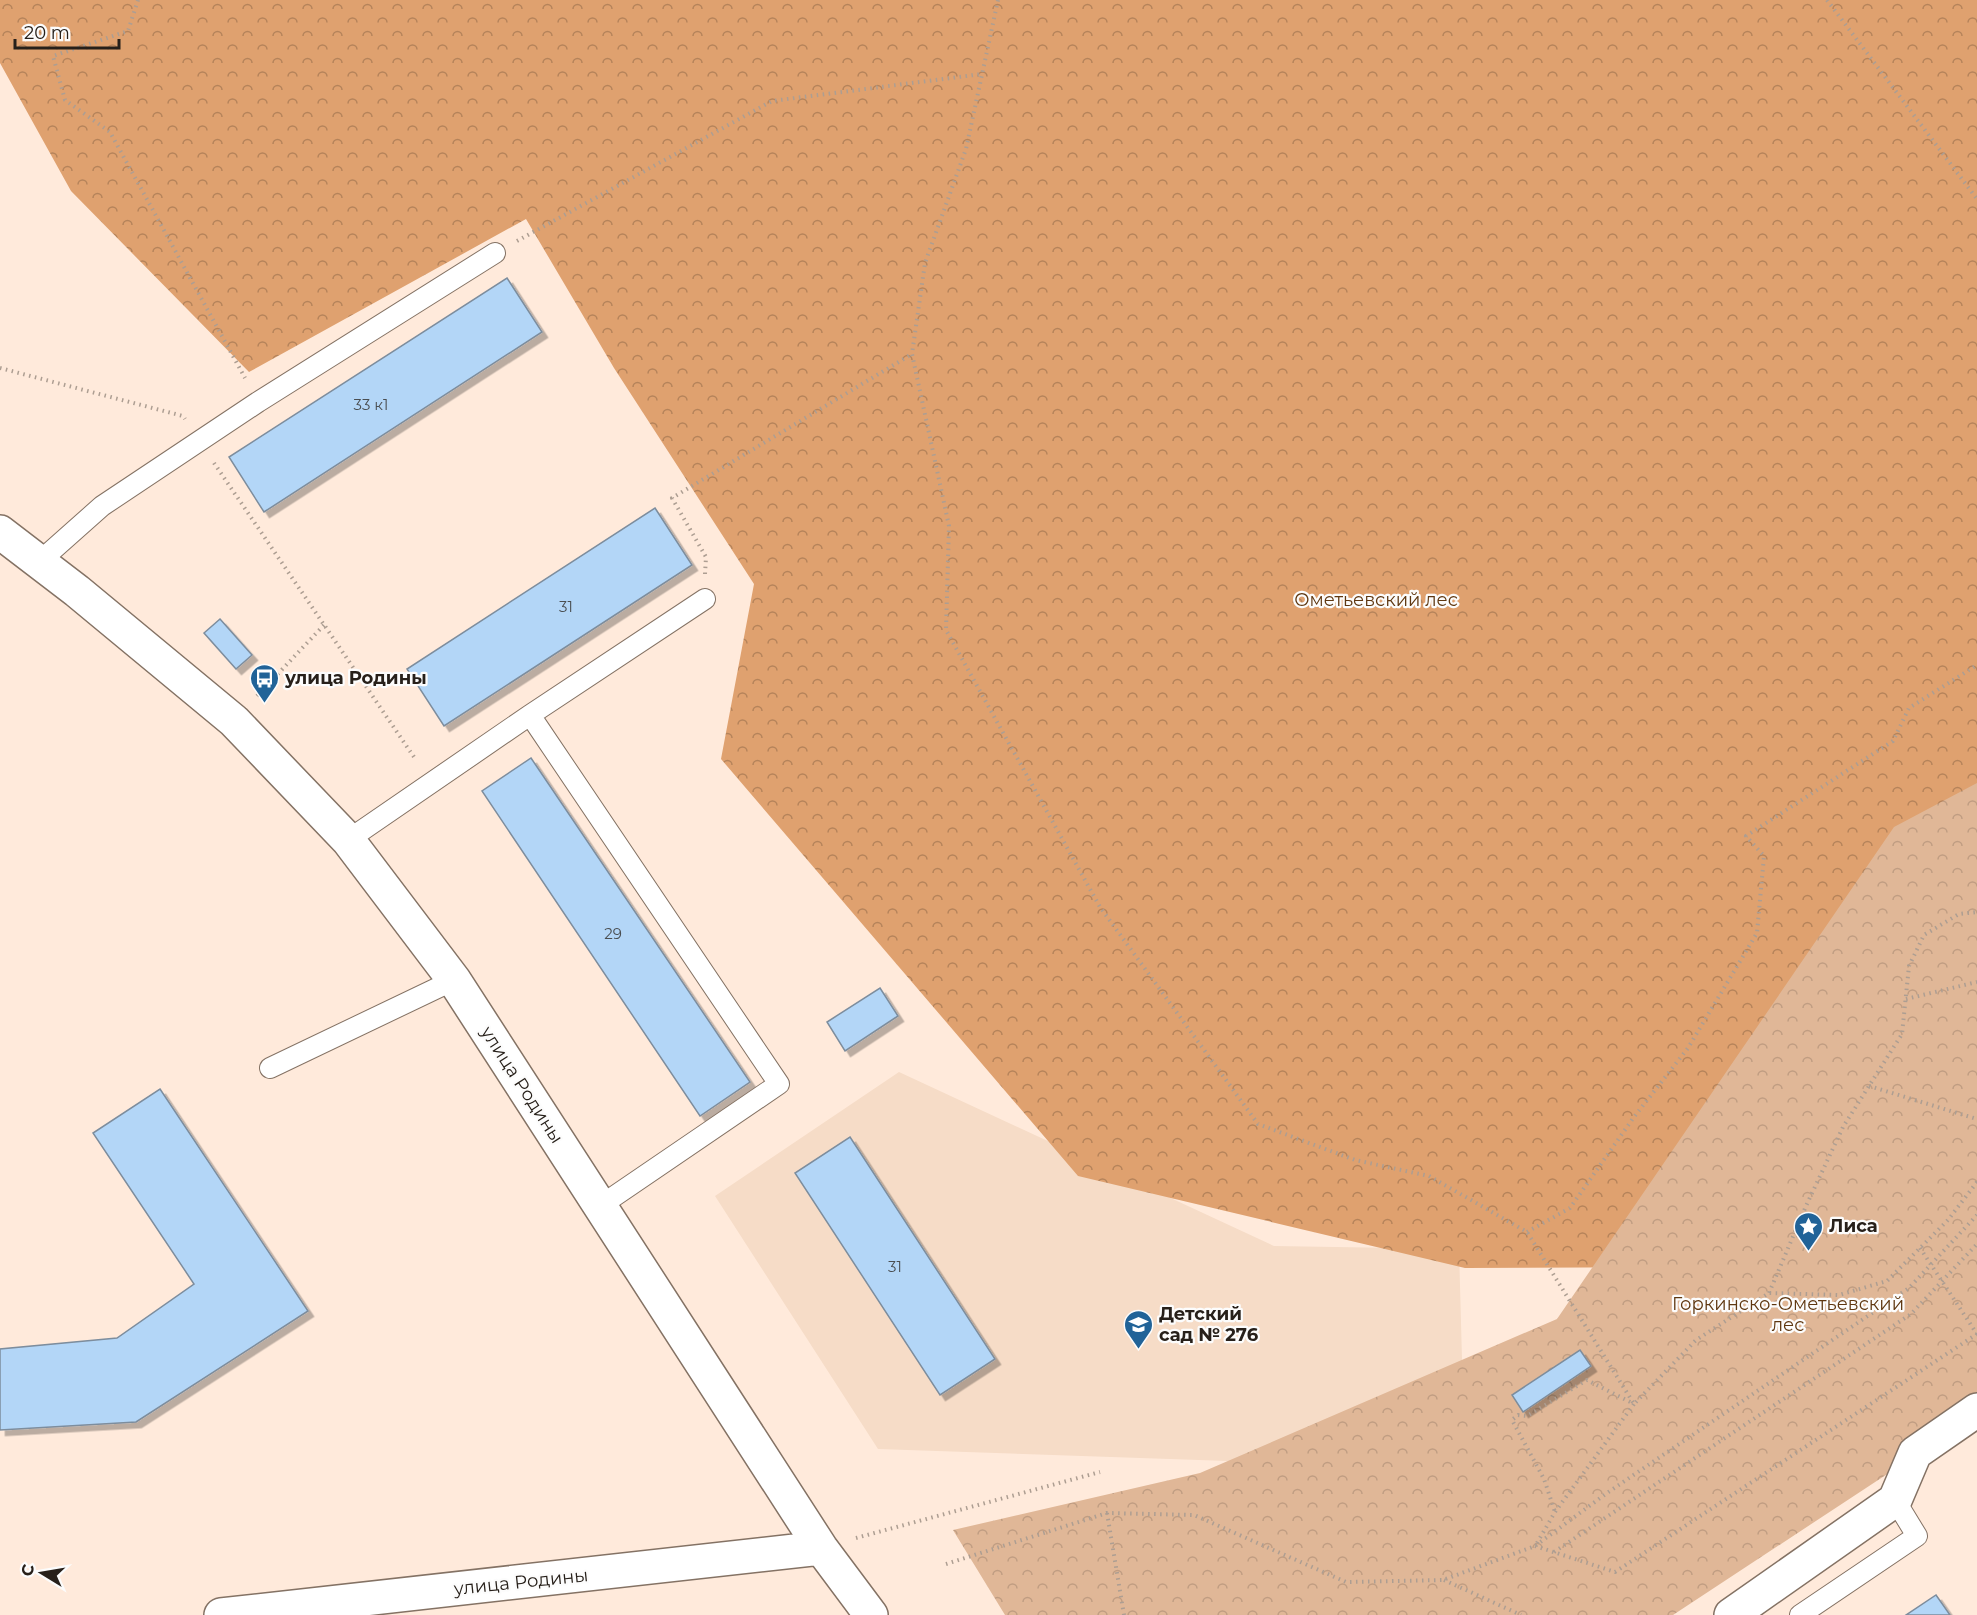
<svg xmlns="http://www.w3.org/2000/svg" width="1977" height="1615" font-family="Montserrat,sans-serif">
<style>
.built{fill:#f6dcc7}
.forest{fill:url(#forest-crowns)}
.park{fill:url(#park-crowns)}
.building{fill:#b3d6f7;stroke:#7d8d9d;stroke-width:1.5;filter:url(#shadow)}
.lines{fill:none;stroke-linecap:round;stroke-linejoin:round}
.service-casing{stroke:#847264;stroke-width:22}
.minor-casing{stroke:#847264;stroke-width:36}
.tertiary-casing{stroke:#847264;stroke-width:36}
.path{stroke:#ad9e92;stroke-width:4;stroke-dasharray:1.5 4.5;stroke-linecap:butt}
.service{stroke:#fff;stroke-width:20}
.minor{stroke:#fff;stroke-width:33}
.tertiary{stroke:#fff;stroke-width:33}
.labels{text-anchor:middle;dominant-baseline:central;stroke-width:4.5;stroke-linejoin:round;paint-order:stroke}
.number-label{font-size:15px;fill:#4a4e51}
.park-label{font-size:18px;fill:#5f3710;stroke:#fcfcfc}
.poi-label{font-size:18px;font-weight:bold;fill:#27201a;stroke:#fcfcfc;text-anchor:start}
.street-label{font-size:18px;fill:#27201a;stroke:#fcfcfc}
</style>
<defs>
<pattern id="forest-crowns" width="20" height="18" patternUnits="userSpaceOnUse" patternTransform="scale(1.5)"><rect width="20" height="18" fill="#dfa16f"/><path d="M2 6a3 3 0 1 1 6 0M12 15a3 3 0 1 1 6 0" fill="none" stroke="#b5835a"/></pattern>
<pattern id="park-crowns" width="20" height="18" patternUnits="userSpaceOnUse" patternTransform="scale(1.5)"><rect width="20" height="18" fill="#e0b797"/><path d="M2 6a3 3 0 1 1 6 0M12 15a3 3 0 1 1 6 0" fill="none" stroke="#c09d82"/></pattern>
<filter id="shadow"><feDropShadow dx="5.5" dy="5.5" stdDeviation="0" flood-color="#0004"/></filter>
</defs>
<rect width="100%" height="100%" fill="#ffeadb"/>
<!-- built -->
<path class="built" d="M899,1072L1274,1246L1459,1249L1465,1469L878,1449L715,1196Z"/>
<!-- forest -->
<path class="forest" d="M0,0H1977V815L1703,1267L1465,1268L1078,1176L721,759L754,584L614,368L526,219L249,372L71,191L0,63Z"/>
<!-- park -->
<path class="park" d="M1977,783V1415L1673,1615H1005L953,1530L1200,1473L1557,1319L1894,827Z"/>
<!-- building -->
<path class="building" d="M507,278L542,332L264,512L229,457Z
M655,508L692,565L444,726L407,669Z
M220,619L252,655L236,669L204,633Z
M531,758L750,1082L700,1116L482,791Z
M880,988L898,1016L845,1051L827,1022Z
M160,1089L308,1311L136,1422L0,1430V1349L117,1338L194,1284L93,1133Z
M850,1137L995,1359L940,1395L795,1173Z
M1580,1350L1591,1366L1523,1412L1512,1395Z
M1936,1595L1950,1615H1906Z"/>
<g class="lines">
<defs>
<path id="service" d="M39,562L102,506L258,402L495,253
M530,715L779,1084L600,1206
M348,840L530,715L705,599
M270,1068L454,980
M1800,1615L1917,1536L1895,1500"/>
<path id="minor" d="M1731,1615L1895,1500L1915,1453L1977,1410"/>
<path id="tertiary" d="M0,532L77,591L234,721L348,840L454,980L821,1548L871,1615
M221,1615L821,1548"/>
</defs>
<!-- service casing -->
<use href="#service" class="service-casing"/>
<!-- minor casing -->
<use href="#minor" class="minor-casing"/>
<!-- tertiary casing -->
<use href="#tertiary" class="tertiary-casing"/>
<!-- path -->
<path class="path" d="M138,0L128,31L53,56L65,100L110,132L245,378
M998,0L966,149L925,263L912,354L949,526L946,630L1100,907L1258,1124L1355,1160L1429,1176L1527,1232L1634,1404L1696,1340L1769,1293L1839,1295L1887,1281L1948,1220L1977,1182
M1827,0L1977,199
M517,241L772,101L982,74
M0,368L183,416L185,419
M214,463L416,760
M705,574L706,557L672,498L912,354
M257,696L324,625
M1906,999L1977,982
M1869,1086L1977,1119
M1527,1232L1570,1208L1634,1117L1688,1048L1757,933L1764,856L1746,836L1893,741L1909,708L1977,665
M1920,1248L1977,1334
M1769,1293L1806,1206L1843,1127L1902,1034L1909,966L1924,935L1959,914L1977,912
M1107,1513L1124,1615
M856,1538L1100,1472
M1537,1543L1555,1512L1634,1404L1587,1380L1527,1416L1518,1415L1512,1420L1544,1479L1555,1512
M1535,1546L1615,1572L1977,1334
M1554,1552L1911,1314L1977,1244
M946,1564L1107,1513L1194,1515L1346,1582L1443,1580L1535,1546L1607,1493L1909,1288L1977,1215
M1444,1580L1521,1615"/>
<!-- service -->
<use href="#service" class="service"/>
<!-- minor -->
<use href="#minor" class="minor"/>
<!-- tertiary -->
<use href="#tertiary" class="tertiary"/>
</g>
<!-- icons -->
<defs>
<symbol id="bus-pin" viewBox="-11 -11 22 30"><path d="M0 17L-7.5 6A9.5 9.5 0 1 1 7.5 6Z" fill="#216398" stroke="#fcfcfc"/><path d="M-5-6H5V4H4V6H2V4H-2V6H-4V4H-5ZM-3.5-4V0h7V-4ZM-3.5 1.2v1.5H-2V1.2ZM2 1.2v1.5H3.5V1.2Z" fill="#fff"/></symbol>
<symbol id="sight-pin" viewBox="-11 -11 22 30"><path d="M0 17L-7.5 6A9.5 9.5 0 1 1 7.5 6Z" fill="#216398" stroke="#fcfcfc"/><path d="M0-6L1.8-2.2L6-1.7L2.9 1.2L3.7 5.4L0 3.3L-3.7 5.4L-2.9 1.2L-6-1.7L-1.8-2.2Z" fill="#fff"/></symbol>
<symbol id="school-pin" viewBox="-11 -11 22 30"><path d="M0 17L-7.5 6A9.5 9.5 0 1 1 7.5 6Z" fill="#216398" stroke="#fcfcfc"/><path d="M0-5L7-2L0 1L-7-2ZM-4 1L0 2.5L4 1V4Q0 6-4 4Z" fill="#fff"/></symbol>
</defs>
<g fill-rule="evenodd">
<use href="#bus-pin" x="248" y="662" width="33" height="45"/>
<use href="#sight-pin" x="1792" y="1210" width="33" height="45"/>
<use href="#school-pin" x="1122" y="1308" width="33" height="45"/>
</g>
<g class="labels">
<!-- number labels -->
<g class="number-label">
<text x="371" y="404">33 к1</text>
<text x="566" y="606">31</text>
<text x="613" y="933">29</text>
<text x="895" y="1266">31</text>
</g>
<!-- park labels -->
<g class="park-label">
<text x="1376" y="600">Ометьевский лес</text>
<text x="1788" y="1304">Горкинско-Ометьевский<tspan x="1788" dy="21">лес</tspan></text>
</g>
<!-- poi labels -->
<g class="poi-label">
<text x="285" y="678">улица Родины</text>
<text x="1829" y="1226">Лиса</text>
<text x="1159" y="1314">Детский<tspan x="1159" dy="21">сад № 276</tspan></text>
</g>
<!-- street labels -->
<g class="street-label">
<text transform="translate(522 1085) rotate(57)">улица Родины</text>
<text transform="translate(521 1582) rotate(-6)">улица Родины</text>
</g>
</g>
<!-- north arrow -->
<g transform="translate(42 1573) rotate(281)" stroke="#fcfcfc" stroke-width="4.5" paint-order="stroke">
<path d="M0-4.5L10 22L0 15L-10 22Z" fill="#27201a"/>
<text y="-9" font-size="16" font-weight="bold" text-anchor="middle" fill="#27201a">С</text>
</g>
<!-- scale -->
<path d="M15 39v9h104v-9" fill="none" stroke="#27201a" stroke-width="3"/>
<text x="24" y="39" font-size="18" fill="#27201a" stroke="#fcfcfc" stroke-width="4.5" paint-order="stroke">20 m</text>
</svg>
